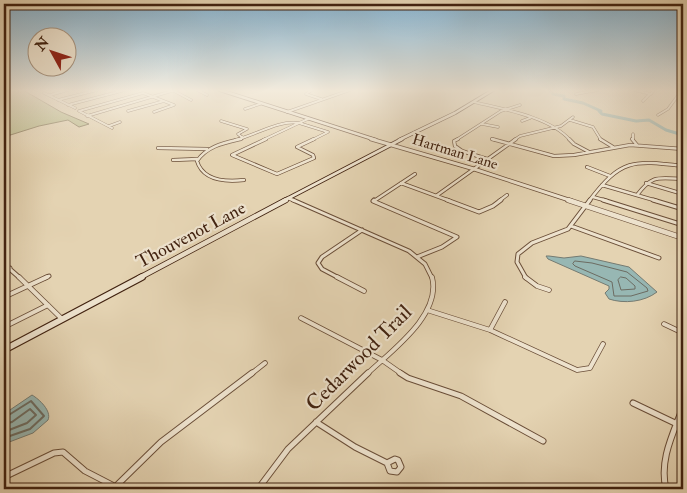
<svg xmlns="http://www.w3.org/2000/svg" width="687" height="493" font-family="'IM FELL Double Pica',serif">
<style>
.green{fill:#b9bb89;stroke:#7d6e4c}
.water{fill:#97b7b3;stroke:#757b72}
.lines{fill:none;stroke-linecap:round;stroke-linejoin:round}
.shore-far1{stroke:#6c6c62;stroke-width:1}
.shore{stroke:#6c6c62;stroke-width:2}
.river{stroke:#97b7b3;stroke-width:3}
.minor-far4-casing{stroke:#6a4e38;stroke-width:3}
.minor-far3-casing{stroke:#6a4e38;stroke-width:4}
.minor-far2-casing{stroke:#6a4e38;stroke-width:5}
.minor-far1-casing{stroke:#6a4e38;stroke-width:5.5}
.minor-casing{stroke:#6a4e38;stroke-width:7}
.tertiary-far2-casing{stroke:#6a4e38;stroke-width:4}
.tertiary-far1-casing{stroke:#6a4e38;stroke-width:4.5}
.tertiary-casing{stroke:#6a4e38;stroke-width:6}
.secondary-far3-casing{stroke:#412210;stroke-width:4}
.secondary-far2-casing{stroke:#412210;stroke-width:4.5}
.secondary-far1-casing{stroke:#412210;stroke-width:6}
.secondary-casing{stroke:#412210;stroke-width:8}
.minor-far4{stroke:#ede2cd;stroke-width:2}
.minor-far3{stroke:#ede2cd;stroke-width:2.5}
.minor-far2{stroke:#ede2cd;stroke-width:3}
.minor-far1{stroke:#ede2cd;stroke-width:4}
.minor{stroke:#ede2cd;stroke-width:5}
.tertiary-far2{stroke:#ede2cd;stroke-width:2.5}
.tertiary-far1{stroke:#ede2cd;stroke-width:3}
.tertiary{stroke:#ede2cd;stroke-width:4.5}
.secondary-far3{stroke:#ede2cd;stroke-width:2.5}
.secondary-far2{stroke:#ede2cd;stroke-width:3}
.secondary-far1{stroke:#ede2cd;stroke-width:4.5}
.secondary{stroke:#ede2cd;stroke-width:5.5}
.labels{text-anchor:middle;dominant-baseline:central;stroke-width:4.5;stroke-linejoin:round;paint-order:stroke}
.far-street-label{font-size:15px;fill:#412210;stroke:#ede2cd}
.street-label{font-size:18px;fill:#412210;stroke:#ede2cd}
.near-street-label{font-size:21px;fill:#412210;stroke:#ede2cd}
</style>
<rect width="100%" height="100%" fill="#e4d3b2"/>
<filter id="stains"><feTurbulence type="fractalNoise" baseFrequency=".004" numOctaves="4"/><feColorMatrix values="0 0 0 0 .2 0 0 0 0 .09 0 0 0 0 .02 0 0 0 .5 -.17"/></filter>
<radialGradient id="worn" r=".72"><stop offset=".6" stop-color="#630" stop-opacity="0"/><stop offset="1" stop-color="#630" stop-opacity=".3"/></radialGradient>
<!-- green -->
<path class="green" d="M4,90H23L61,112L89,124L79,127L68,120L39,126L4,137Z"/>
<!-- water -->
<path class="water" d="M549,256L564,258L581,256L629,267L657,292C644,302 624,304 609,299L605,293L609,289V286L548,259L546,256Z
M32,395C39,399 52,411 48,420L33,433L4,444V414Z"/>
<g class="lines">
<!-- shore-far1 -->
<path class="shore-far1" d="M575,261L592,263L627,272L647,288L648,291L631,296H614L612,282L575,266L573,264Z
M621,277L626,278L635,286V289L621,290L618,280Z"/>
<!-- shore -->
<path class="shore" d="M4,418L31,401L44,416L30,429L4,438
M4,424L12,422L30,409L36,415L27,423L4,432"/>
<!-- river -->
<path class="river" d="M549,90L553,94L564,96V99L583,103L601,111H599L602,114L636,121L649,120L666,130L683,135"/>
<defs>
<path id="minor-far4" d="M197,90L207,95
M312,90L306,94L321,99
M634,90L651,94L654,90
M174,91L191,100
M44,93L75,108
M576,94L598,90
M50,95L68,90
M58,100L97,90
M643,101L650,94
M474,102C503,109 550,117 570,140
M68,105L125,90
M245,109L260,104
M128,111L164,101
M154,112L174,105
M287,112L350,90
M658,115L668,109L682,90
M87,116L175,90
M570,120L593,127L601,140
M221,121L247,129L238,134L243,138
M522,121L530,118
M299,123L328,132L312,140
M299,123L308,119
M482,124L498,127
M109,126L120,122
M112,128L79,111L143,93L174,105
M492,139L495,140
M235,140C257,135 277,120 299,123
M263,140L299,123
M456,140L501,111L520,105
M514,140L520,136L561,126L573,117
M633,140V134"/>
<path id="minor-far3" d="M241,139C224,143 207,146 197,161C203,181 226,182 244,180
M266,139L232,155L277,174L314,158L313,155L297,147L314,139
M458,139L454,141L455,146L462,151L487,159
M492,139L554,156L574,155L630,145L683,149
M569,139L574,144L589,152
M600,139L613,147
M632,139L637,145
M158,148L207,149
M173,160L198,159
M587,167L610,176
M401,183L450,201
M646,183L683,194
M602,185L657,201
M637,195C653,174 658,178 683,179
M436,196L516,139
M593,197L607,201
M288,198L295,201
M374,201L415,174
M499,201L507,195
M589,201C621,159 632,160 683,166"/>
<path id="minor-far2" d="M293,200L409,251L425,264L432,278
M374,200L373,201L457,237L442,247L417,257
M447,200L479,212L493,206L501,200
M603,200L683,225
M653,200L683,209
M571,226L659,258
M4,264L20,278
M4,271L10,268
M45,278L49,276
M339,278L322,269L318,263L322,257L362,230
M526,278L517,262L518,254L532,243L568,229L590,200"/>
<path id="minor-far1" d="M19,277L62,319
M337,277L364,291
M525,277L537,286L549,290
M4,297L47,277
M427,310L490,330L577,370L590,368L603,344
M301,318L382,360L402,374
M664,324L683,333
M4,327L48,305
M490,330L505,302
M251,374L265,363
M367,374C391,351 442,315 432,277"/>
<path id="minor" d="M400,373L408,378L461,396L543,441
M633,403L677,424
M316,422L355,447L387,463
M395,459L398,460L401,467L397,472L390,471L387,463Z
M4,477L54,453L63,452L85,471L116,487
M113,489L161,442L252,373
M258,489L288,449L368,373
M666,489C659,460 673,434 683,407"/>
<path id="tertiary-far2" d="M220,90L376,140"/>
<path id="tertiary-far1" d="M371,139L474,169L572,201"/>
<path id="tertiary" d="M568,200L683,238"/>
<path id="secondary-far3" d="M399,140L455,113L493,90"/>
<path id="secondary-far2" d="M283,201L402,139"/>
<path id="secondary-far1" d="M139,278L286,200"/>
<path id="secondary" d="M4,350L142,277"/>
</defs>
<!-- minor-far4 casing -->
<use href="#minor-far4" class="minor-far4-casing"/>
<!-- minor-far3 casing -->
<use href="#minor-far3" class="minor-far3-casing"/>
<!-- minor-far2 casing -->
<use href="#minor-far2" class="minor-far2-casing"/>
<!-- minor-far1 casing -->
<use href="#minor-far1" class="minor-far1-casing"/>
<!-- minor casing -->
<use href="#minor" class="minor-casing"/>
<!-- tertiary-far2 casing -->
<use href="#tertiary-far2" class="tertiary-far2-casing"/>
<!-- tertiary-far1 casing -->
<use href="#tertiary-far1" class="tertiary-far1-casing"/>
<!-- tertiary casing -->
<use href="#tertiary" class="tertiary-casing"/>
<!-- secondary-far3 casing -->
<use href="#secondary-far3" class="secondary-far3-casing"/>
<!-- secondary-far2 casing -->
<use href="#secondary-far2" class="secondary-far2-casing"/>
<!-- secondary-far1 casing -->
<use href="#secondary-far1" class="secondary-far1-casing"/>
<!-- secondary casing -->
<use href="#secondary" class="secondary-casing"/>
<!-- minor-far4 -->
<use href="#minor-far4" class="minor-far4"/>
<!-- minor-far3 -->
<use href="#minor-far3" class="minor-far3"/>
<!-- minor-far2 -->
<use href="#minor-far2" class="minor-far2"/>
<!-- minor-far1 -->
<use href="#minor-far1" class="minor-far1"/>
<!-- minor -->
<use href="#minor" class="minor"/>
<!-- tertiary-far2 -->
<use href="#tertiary-far2" class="tertiary-far2"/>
<!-- tertiary-far1 -->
<use href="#tertiary-far1" class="tertiary-far1"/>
<!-- tertiary -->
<use href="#tertiary" class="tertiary"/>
<!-- secondary-far3 -->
<use href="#secondary-far3" class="secondary-far3"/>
<!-- secondary-far2 -->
<use href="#secondary-far2" class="secondary-far2"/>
<!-- secondary-far1 -->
<use href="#secondary-far1" class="secondary-far1"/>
<!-- secondary -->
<use href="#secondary" class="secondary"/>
</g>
<!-- sky -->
<linearGradient id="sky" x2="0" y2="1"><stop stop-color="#87b5d3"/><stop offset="0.57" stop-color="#f3ebdc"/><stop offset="1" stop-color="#f3ebdc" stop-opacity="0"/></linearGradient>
<rect width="687" height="159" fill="url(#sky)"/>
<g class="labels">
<!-- far-street labels -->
<g class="far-street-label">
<text transform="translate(455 152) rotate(17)">Hartman Lane</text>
</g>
<!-- street labels -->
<g class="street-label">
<text transform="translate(191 235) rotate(-28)">Thouvenot Lane</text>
</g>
<!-- near-street labels -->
<g class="near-street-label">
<text transform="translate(359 358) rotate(-45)">Cedarwood Trail</text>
</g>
</g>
<!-- margin -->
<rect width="687" height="493" fill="none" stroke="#e4d3b2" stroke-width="20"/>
<rect x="5" y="5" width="677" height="483" fill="none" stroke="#412210" stroke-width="2.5"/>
<rect x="10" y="10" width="667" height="473" fill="none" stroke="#412210"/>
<!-- north arrow -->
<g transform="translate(52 52) rotate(310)"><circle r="24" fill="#ede2cd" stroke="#a89581"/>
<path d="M0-4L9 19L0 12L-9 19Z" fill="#8f2418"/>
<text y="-8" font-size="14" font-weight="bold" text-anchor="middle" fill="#412210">N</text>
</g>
<rect width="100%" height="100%" filter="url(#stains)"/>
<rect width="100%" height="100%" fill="url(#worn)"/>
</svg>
